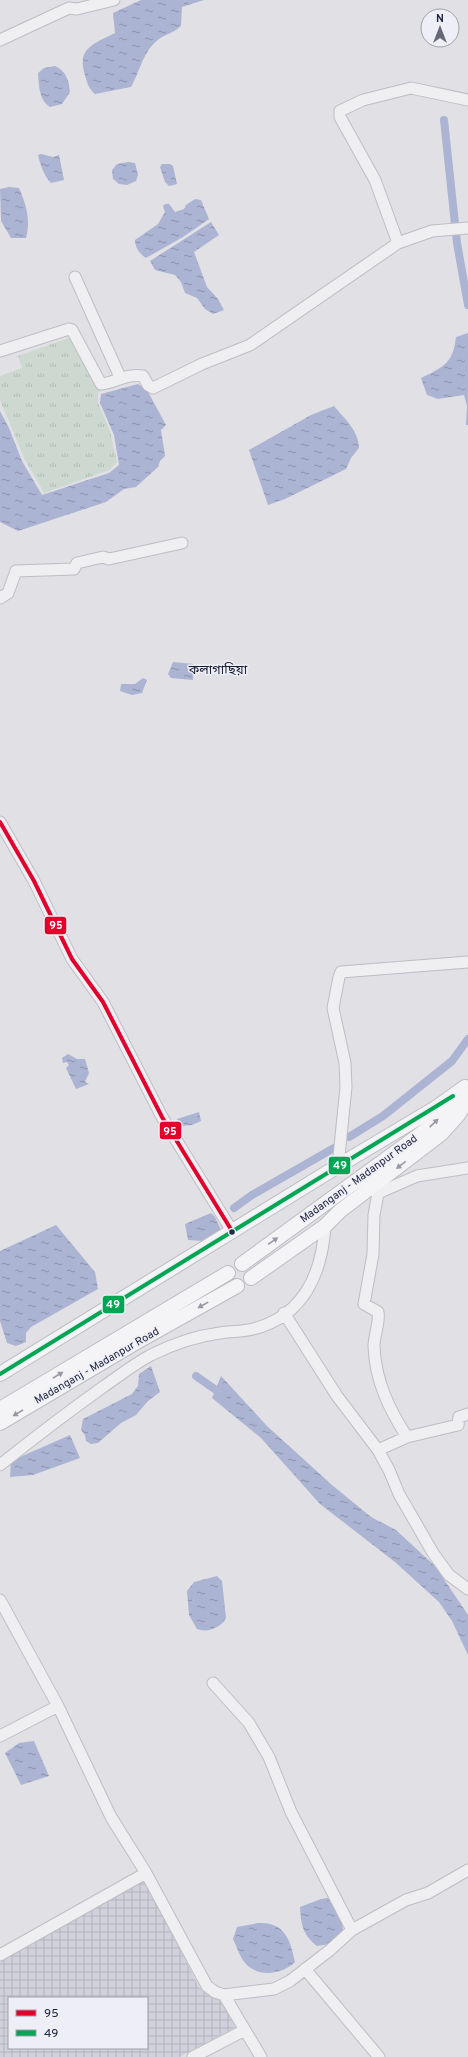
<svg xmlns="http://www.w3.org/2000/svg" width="468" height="2057" font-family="Overpass,'Noto Sans Bengali',sans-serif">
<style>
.industrial{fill:url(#industrial-grid);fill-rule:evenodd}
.park{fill:url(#park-tufts)}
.water{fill:url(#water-ripples)}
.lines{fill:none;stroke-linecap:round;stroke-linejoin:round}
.canal{stroke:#acb4d3;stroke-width:8}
.minor-casing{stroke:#bdbdc3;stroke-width:13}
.major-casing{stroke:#bcbdc3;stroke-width:16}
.minor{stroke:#efeff2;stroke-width:11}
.major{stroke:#f4f4f6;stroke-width:14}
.bus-1-casing{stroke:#edeef6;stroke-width:7}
.bus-2-casing{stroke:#edeef6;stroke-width:7}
.bus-1{stroke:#e4002b;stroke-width:4}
.bus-2{stroke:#00a651;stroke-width:4}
.oneway{fill:#9798a4}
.bus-dot{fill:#252840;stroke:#edeef6;stroke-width:1.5}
.labels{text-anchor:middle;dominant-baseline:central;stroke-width:3;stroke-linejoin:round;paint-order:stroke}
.street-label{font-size:11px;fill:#252840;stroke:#edeef6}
.quarter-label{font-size:13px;fill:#181a30;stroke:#edeef6}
.line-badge{stroke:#edeef6;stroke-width:1.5}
.badge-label{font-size:11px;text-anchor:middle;font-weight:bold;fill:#fff}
</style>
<defs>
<pattern id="industrial-grid" width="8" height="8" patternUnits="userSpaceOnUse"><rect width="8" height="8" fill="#d0d1db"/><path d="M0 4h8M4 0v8" fill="none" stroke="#b2b3bd"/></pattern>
<pattern id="park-tufts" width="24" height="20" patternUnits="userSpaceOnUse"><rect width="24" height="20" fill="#cdd9d0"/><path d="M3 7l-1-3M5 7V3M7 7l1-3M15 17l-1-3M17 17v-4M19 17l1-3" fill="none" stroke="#b0bab4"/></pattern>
<pattern id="water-ripples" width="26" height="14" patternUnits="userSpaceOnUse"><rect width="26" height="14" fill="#acb4d3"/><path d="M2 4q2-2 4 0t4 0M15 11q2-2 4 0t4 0" fill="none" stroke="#8c92ad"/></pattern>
</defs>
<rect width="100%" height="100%" fill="#e0e0e5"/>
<!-- industrial -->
<path class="industrial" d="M146,1880L199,1987L220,1998L236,2027L180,2057H0V1962ZM9,1998H147V2048H9Z"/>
<!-- park -->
<path class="park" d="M77,335L105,387L98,393V403L110,431L117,462L109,470L44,493L24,458L0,400V376L22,368L18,356Z"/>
<!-- water -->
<path class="water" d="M141,0H204L182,7L181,26C174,33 166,34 159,39C143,51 140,71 131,87L95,94C89,89 87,83 85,75C76,48 95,43 115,33L113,13Z
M55,66C66,71 69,80 70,92L62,104L50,107C39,100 39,86 38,73L44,68Z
M41,154L53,157L59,155L64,180L51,183C44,176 40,164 38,155Z
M128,162L135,163L138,175L136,181L127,185L119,184L113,179L112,170L117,164Z
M162,164H170L173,166L177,184L169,186L165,182L160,167Z
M9,187L19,188C26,204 31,220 26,238H11L1,221L0,189Z
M195,199L201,200L209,219L183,237L146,258C140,254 135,248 135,240L158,224L165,212L163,206L165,204H169L175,212L184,209L186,205Z
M211,222L219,235L194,252L207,287L218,299L224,310L213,314L205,309L197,298L185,293L181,282L175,275L155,270L150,261Z
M468,333V425H466L467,406L464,395L438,399L427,395L421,378C443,367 453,364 456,337Z
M138,384L147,390L166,425L161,430L165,456L160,461L158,467L136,487L124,489L106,502L18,531L0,522V411L9,428L22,461L42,495L109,473L119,465L114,435L100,403L101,394Z
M334,406C344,418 359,431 359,448L351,458L346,469L285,499L268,505L249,450L311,415Z
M173,662L194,664L193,680L171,678L168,674Z
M143,678L147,680L142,693L132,695L120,691L121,684H135Z
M68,1054L77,1059H85L89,1073L85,1082L89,1084L76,1089L66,1068L69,1065L67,1062L63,1063L62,1058Z
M199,1112L201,1121L192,1125L180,1126L177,1119Z
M211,1213L215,1217L221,1230L203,1241L188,1240L185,1224Z
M56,1225L95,1272L98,1289L31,1327L26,1333V1342L16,1346L7,1343L0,1321V1251Z
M151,1366L160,1392L148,1401L136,1415L121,1423L98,1443L91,1444L86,1441L85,1435L81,1430L83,1419L132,1394L138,1386L139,1374Z
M221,1376L267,1426L332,1485L371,1517L396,1530L435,1566L468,1615V1655L452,1621L439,1602L395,1562L320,1504L261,1438L212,1398Z
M70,1435L80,1458L33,1475L10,1477L11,1461Z
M217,1576L222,1581L226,1618C221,1628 207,1633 197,1629L189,1615L187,1591L194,1582Z
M34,1741L49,1776L21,1785L5,1753L19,1743Z
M328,1898L342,1921L343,1931L330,1944L317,1946C303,1935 301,1925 300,1907L321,1899Z
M258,1923C285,1922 290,1939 295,1962C283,1974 259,1978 246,1964C240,1958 237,1947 233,1939L237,1927Z"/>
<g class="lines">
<!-- canal -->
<path class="canal" d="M444,120L457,243L468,305
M349,1137L383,1116L452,1061L468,1039
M234,1208L252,1195L334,1148
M196,1376L223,1395"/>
<defs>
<path id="minor" d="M0,40L69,8L77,9L114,0
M398,243L375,180L340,117V111L363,100L411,88L468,100
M75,277L120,377
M0,351L69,329L72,330L101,384C115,383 127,373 143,376L148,385L153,388L202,364L250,345L398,243L432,231L468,228
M0,598L8,593L16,571L74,569L77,563L103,557L109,559L182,543
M0,822L34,881L72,959L103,1002L162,1117L232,1231
M338,1166L346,1087L345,1063L333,1008L339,977L341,972L468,962
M284,1313L337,1396L378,1450L389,1470L399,1494L433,1553L449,1575L468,1589
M407,1437C389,1409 375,1380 374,1346C374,1335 380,1322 378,1312L364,1304L373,1254L374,1215L378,1193L417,1176L468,1168
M378,1450L407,1437L458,1425L459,1417L468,1414
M0,1465C34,1438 68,1412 103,1387C119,1376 134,1364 151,1355C173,1344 196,1336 220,1333C231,1331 242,1332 253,1329C304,1316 322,1273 325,1226
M0,1600L58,1706L111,1817L146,1873L207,1986L215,1992L224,1995L261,2057
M213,1683L249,1723L269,1757L291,1812L352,1930
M0,1736L58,1706
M0,1955L146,1873
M305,1969L379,2057
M224,1995L274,1989L290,1981L330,1950L352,1930L406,1900L428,1893L468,1870
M193,2057L245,2030"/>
<path id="major" d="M242,1264L433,1125L453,1101
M251,1278L325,1226L340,1211L441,1134L458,1115L468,1099
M0,1374L338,1166L437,1107L465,1087
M0,1409L228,1273
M0,1423L135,1343L237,1286"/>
</defs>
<!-- minor casing -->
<use href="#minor" class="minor-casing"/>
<!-- major casing -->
<use href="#major" class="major-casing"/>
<!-- minor -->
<use href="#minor" class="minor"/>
<!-- major -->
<use href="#major" class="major"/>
<defs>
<path id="bus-1" d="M0,822L34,881L72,959L103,1002L162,1117L232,1231"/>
<path id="bus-2" d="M0,1374L453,1096"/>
</defs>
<!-- bus-1 casing -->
<use href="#bus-1" class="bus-1-casing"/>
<!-- bus-2 casing -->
<use href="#bus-2" class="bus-2-casing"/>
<!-- bus-1 -->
<use href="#bus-1" class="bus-1"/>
<!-- bus-2 -->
<use href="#bus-2" class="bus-2"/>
</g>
<!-- one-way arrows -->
<defs><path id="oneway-solid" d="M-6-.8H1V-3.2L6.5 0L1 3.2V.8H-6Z"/></defs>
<g class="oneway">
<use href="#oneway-solid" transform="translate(434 1123) rotate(-44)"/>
<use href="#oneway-solid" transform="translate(401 1165) rotate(142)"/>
<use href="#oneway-solid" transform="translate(273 1241) rotate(-35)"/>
<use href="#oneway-solid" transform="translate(203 1305) rotate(151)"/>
<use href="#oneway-solid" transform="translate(58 1375) rotate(-31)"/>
<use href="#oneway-solid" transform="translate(18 1413) rotate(149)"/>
</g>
<!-- markers -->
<circle class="bus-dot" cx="232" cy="1232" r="3.5"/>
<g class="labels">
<!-- street labels -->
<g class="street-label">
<text transform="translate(359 1179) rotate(-36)">Madanganj - Madanpur Road</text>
<text transform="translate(97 1366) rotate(-30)">Madanganj - Madanpur Road</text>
</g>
<!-- quarter labels -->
<g class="quarter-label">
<text x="218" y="671">কলাগাছিয়া</text>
</g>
</g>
<g class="line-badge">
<rect x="44" y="916" width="23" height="19" rx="4" fill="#e4002b"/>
<rect x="159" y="1121" width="23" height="19" rx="4" fill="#e4002b"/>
<rect x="328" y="1156" width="23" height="19" rx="4" fill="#00a651"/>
<rect x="102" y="1295" width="23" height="19" rx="4" fill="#00a651"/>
</g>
<g class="badge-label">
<text x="56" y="929">95</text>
<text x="170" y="1135">95</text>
<text x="340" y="1169">49</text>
<text x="113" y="1308">49</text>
</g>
<!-- legend -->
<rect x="8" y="1997" width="140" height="52" fill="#edeef6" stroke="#9d9fad"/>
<rect x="16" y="2010" width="20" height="6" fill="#e4002b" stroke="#9d9fad"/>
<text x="44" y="2017" font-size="12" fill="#252840">95</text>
<rect x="16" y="2030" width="20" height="6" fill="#00a651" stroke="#9d9fad"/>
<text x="44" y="2037" font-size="12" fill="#252840">49</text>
<!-- north arrow -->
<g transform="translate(440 28)"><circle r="19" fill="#edeef6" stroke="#9d9fad"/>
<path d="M0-3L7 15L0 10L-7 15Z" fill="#66687a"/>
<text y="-6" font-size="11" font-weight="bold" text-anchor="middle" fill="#252840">N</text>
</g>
</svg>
